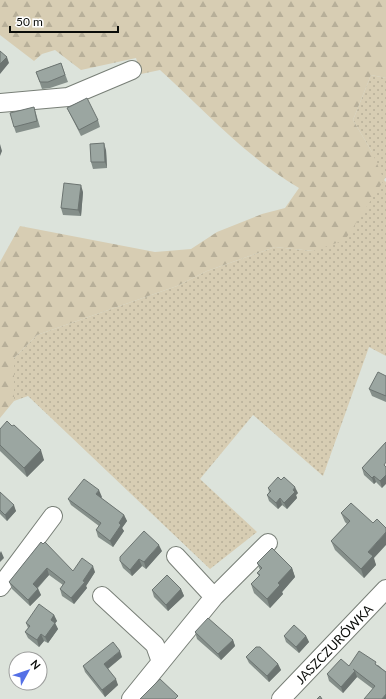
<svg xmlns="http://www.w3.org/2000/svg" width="386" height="699" font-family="Lato,sans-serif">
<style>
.grass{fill:url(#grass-dots)}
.forest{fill:url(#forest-firs)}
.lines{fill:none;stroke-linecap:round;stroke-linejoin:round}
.minor-casing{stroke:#787f77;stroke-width:20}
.minor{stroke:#fff;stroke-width:18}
.wall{fill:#858f8a}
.shaded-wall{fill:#6c7471}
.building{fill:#9ba6a1;stroke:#6c7471}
.labels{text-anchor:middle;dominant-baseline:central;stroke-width:3.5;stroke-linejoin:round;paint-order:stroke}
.street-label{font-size:13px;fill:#0a0c09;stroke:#fff}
</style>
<defs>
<pattern id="grass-dots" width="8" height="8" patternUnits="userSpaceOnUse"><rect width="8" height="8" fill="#d7cdb3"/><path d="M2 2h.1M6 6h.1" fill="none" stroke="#b7af99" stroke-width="1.8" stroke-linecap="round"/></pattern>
<pattern id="forest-firs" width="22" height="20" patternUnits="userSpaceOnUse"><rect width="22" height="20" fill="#d7cdb3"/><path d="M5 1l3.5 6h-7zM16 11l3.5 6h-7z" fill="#b7af99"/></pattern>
</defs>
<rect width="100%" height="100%" fill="#dce3db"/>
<!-- grass -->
<path class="grass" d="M371,75L386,78V177L384,180L386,182V356L369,347L323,476L253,415L200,479L257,532L210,569L28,396L14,401V358L37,335L177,286L207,271L275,247L313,251L372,152L353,120Z"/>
<!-- forest -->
<path class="forest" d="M0,0H386V78L371,75L353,120L372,152L384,180L345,240L313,251L275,247L207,271L177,286L37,335L14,358V401L0,418V262L20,226L155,252L191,249L217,232L262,214L285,208L299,188C246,157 205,111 160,70L141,74L136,58L81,70L55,50L42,54L34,61L0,35Z"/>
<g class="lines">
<defs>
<path id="minor" d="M0,103L68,97L132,70
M176,556L214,597
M0,587L53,516
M102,596L155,645L161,662L131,699
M161,662L214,597L268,543
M281,699L386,589"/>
</defs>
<!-- minor casing -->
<use href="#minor" class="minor-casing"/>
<!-- minor -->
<use href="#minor" class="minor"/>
</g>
<!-- wall -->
<path class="wall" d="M61,63L68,82L50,88L42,89L36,72Z
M34,107L40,127L16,133L14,127Z
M67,108L98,120L100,127L81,136Z
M106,150L107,168L93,169L91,162Z
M83,192L81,216L63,215L61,208Z
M386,376V402L372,396L369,389Z
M12,426L44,460L27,477L0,451V429Z
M386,442L382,488L376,482L374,484L364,475L362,468Z
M268,488L298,493L296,495L297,498L287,509L282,505L278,509L269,501L267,495L269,492Z
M0,492L16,511L7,521L0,514Z
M102,497L101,498L124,515L127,521L122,528L124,531L113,547L98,537L96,530L99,526L71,505L68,499Z
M351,503L376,565L364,578L335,550L331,541L347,524L345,522L341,513Z
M41,542L73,571L95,572L86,586L87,588L74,604L62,596L60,589L63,585L49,575L38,588L41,595L30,606L12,589L9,582Z
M162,551L146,569L142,566L132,576L123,568L120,561Z
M257,563L292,568L295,577L282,592L283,594L270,608L254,593L251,584L259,576L257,573L260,570Z
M181,589L184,596L168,611L154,597L152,590Z
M54,615L57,621L55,623L58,629L48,643L44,641L39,647L28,638L25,632L28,628L26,623Z
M195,632L233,640L235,646L221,660L197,639Z
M284,636H306L309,642L299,653L286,642Z
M122,657L108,669L118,685L105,697L85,672L83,666Z
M246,657L278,664L281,670L269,682L249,663Z
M378,665L386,672L373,689L357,677L343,693L329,681L327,674L349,666Z"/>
<!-- shaded-wall -->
<path class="shaded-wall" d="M7,57L9,63L0,74V64Z
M104,143L106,150L107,168L105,162Z
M0,144L2,151L0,156Z
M81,185L83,192L81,216L78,210Z
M41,450L44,460L27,477L24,468Z
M386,475V484L382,488L380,481Z
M374,476L376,482L374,484L372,478Z
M295,487L298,493L296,495L297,498L287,509L284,503L293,490Z
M99,490L102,497L98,501L96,494Z
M280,498L282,505L278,509L276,503Z
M14,505L16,511L7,521L5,515Z
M124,515L127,521L122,528L124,531L113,547L110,541L119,523Z
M386,532V545L374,558L376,565L364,578L361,569L368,552Z
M159,545L162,551L146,569L144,562Z
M1,551L4,558L0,562V553Z
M139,559L142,566L132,576L130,570Z
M93,566L95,572L86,586L87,588L74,604L71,598Z
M47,568L49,575L35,590L33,584Z
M292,568L295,577L282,592L283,594L270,608L267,599L278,583Z
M38,589L41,595L30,606L28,600Z
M181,589L184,596L168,611L166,605Z
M54,615L57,621L53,626L51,620Z
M55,623L58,629L48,643L45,637Z
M41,634L44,641L39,647L37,640Z
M306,636L309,642L299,653L296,647Z
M233,640L235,646L221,660L218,654Z
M120,651L122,657L106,670L104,664Z
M278,664L281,670L269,682L267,676Z
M355,671L357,677L343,693L341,687Z
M116,679L118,685L105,697L102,690Z
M386,694V699H382Z"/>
<!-- building -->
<path class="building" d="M0,51L7,57L0,64Z
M61,63L65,75L48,82H40L36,72Z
M87,98L98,120L79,130L67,108Z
M34,107L37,121L14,127L10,113Z
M104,143L105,162H91L90,144Z
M64,183L81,185L78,210L61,208Z
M378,372L386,376V396L369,389Z
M7,421L12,426L14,425L41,450L24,468L0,445V429Z
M386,442V462L384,465L386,467V475L380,481L374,476L372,478L362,468Z
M278,477L281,480L284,477L295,487L293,490L295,492L284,503L280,498L276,503L267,495L271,491L268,488Z
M84,479L99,490L96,494L124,515L119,523L121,525L110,541L96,530L101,523L68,499Z
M0,492L14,505L5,515L0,510Z
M351,503L373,523L377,519L386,528V532L368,552L373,556L361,569L331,541L350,521L341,513Z
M144,531L159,545L144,562L139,559L130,570L120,561V557Z
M41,542L43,544L45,542L73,571L82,558L93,566L83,581L85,582L71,598L60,589L65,582L47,568L33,584L38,589L28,600L9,582Z
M272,548L292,568L278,583L280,585L267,599L251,584L260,575L257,573L262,568L257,563Z
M167,575L181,589L166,605L152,590Z
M39,604L54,615L51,620L55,623L45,637L41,634L37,640L25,632L30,626L26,623Z
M208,618L233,640L218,654L195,632Z
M294,625L306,636L296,647L284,636Z
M113,642L120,651L104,664L116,679L102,690L83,666Z
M256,647H260L278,664L267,676L246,657Z
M359,651L376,662L375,664L386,672V694L382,699H364L375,686L353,669L355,671L341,687L327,674L341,659L349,666Z
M160,679L178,696L175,699H140Z
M320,696L322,699H317Z"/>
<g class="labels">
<!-- street labels -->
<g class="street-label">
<text transform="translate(334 644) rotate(-46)">JASZCZURÓWKA</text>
</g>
</g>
<!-- north arrow -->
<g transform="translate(28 671) rotate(50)"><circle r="19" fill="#ffffff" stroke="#9d9e9d"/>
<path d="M0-3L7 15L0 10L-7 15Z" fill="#5470e6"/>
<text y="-6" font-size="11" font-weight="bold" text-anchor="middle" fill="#0a0c09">N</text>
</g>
<!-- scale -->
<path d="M10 26v6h108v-6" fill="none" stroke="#0a0c09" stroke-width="2"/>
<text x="16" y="26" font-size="12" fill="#0a0c09" stroke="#ffffff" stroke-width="3" paint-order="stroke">50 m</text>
</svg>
